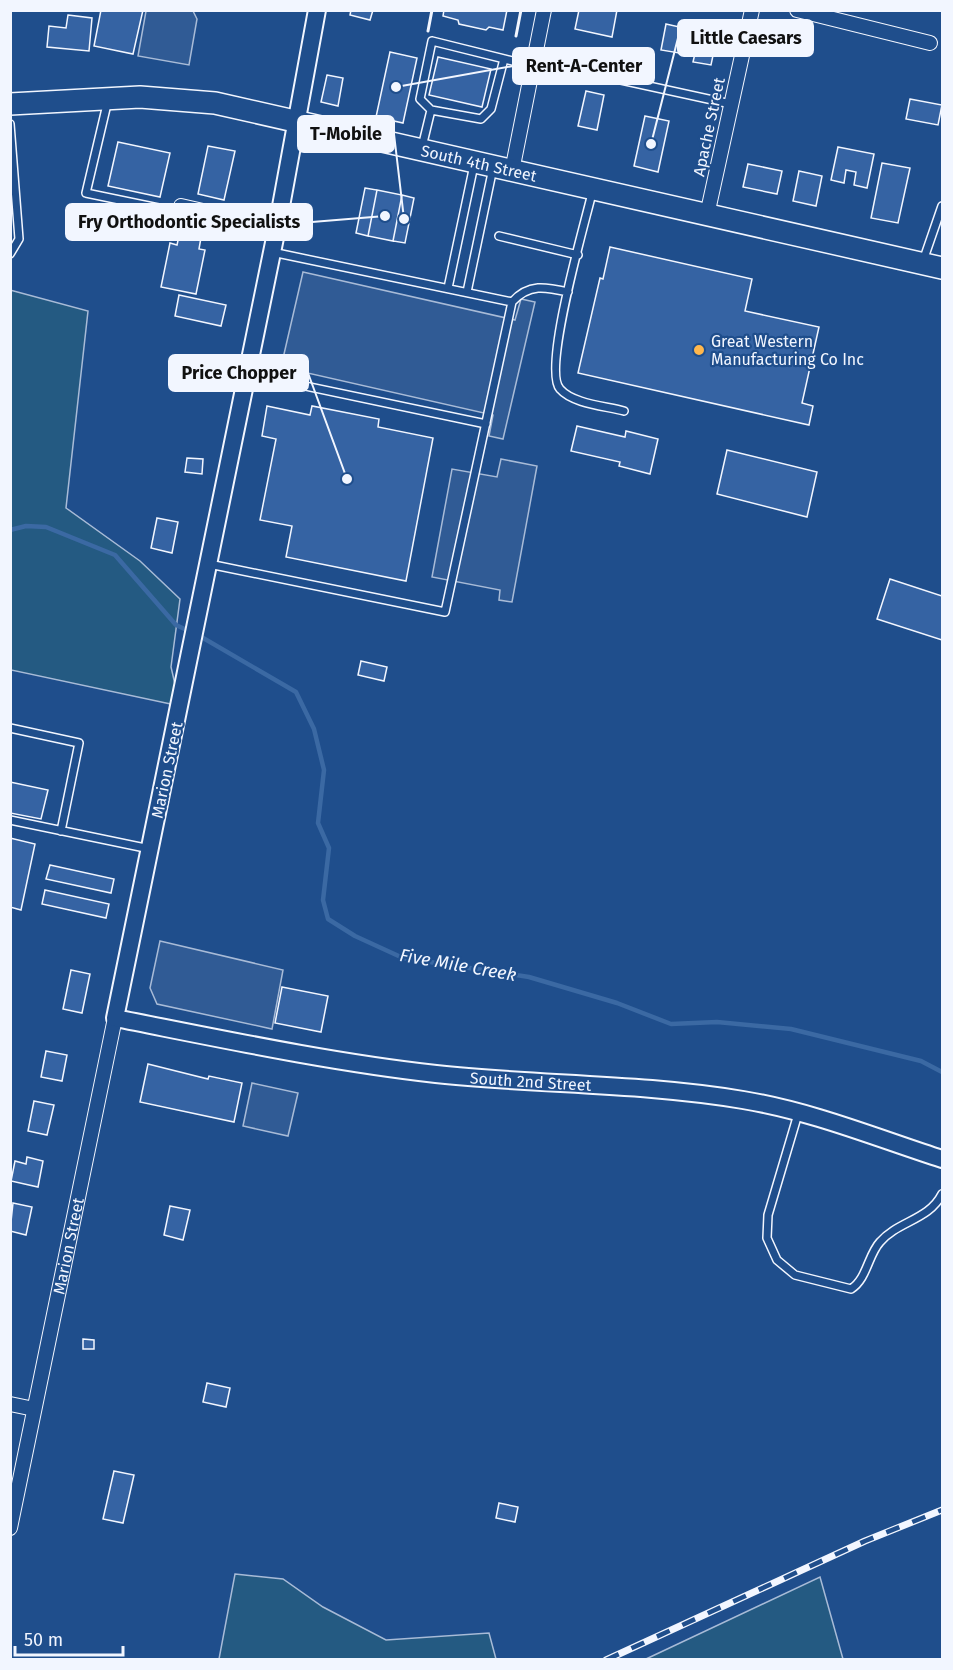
<svg xmlns="http://www.w3.org/2000/svg" width="953" height="1670" font-family="'Fira Sans',sans-serif">
<style>
.green{fill:#245a82;stroke:#a8bbd7;stroke-width:1.5}
.parking{fill:#305b95;stroke:#a8bbd7;stroke-width:1.5}
.lines{fill:none;stroke-linecap:round;stroke-linejoin:round}
.stream{stroke:#3b69a3;stroke-width:4.5}
.building{fill:#3563a3;stroke:#f2f6ff;stroke-width:1.5}
.service-casing{stroke:#f2f6ff;stroke-width:10}
.minor-casing{stroke:#f2f6ff;stroke-width:16}
.tertiary-casing{stroke:#f2f6ff;stroke-width:20}
.trunk-casing{stroke:#f2f6ff;stroke-width:24}
.service{stroke:#1f4e8c;stroke-width:7}
.minor{stroke:#1f4e8c;stroke-width:14}
.tertiary{stroke:#1f4e8c;stroke-width:16}
.trunk{stroke:#1f4e8c;stroke-width:21}
.rail-casing{stroke:#f2f6ff;stroke-width:7}
.rail{stroke:#1f4e8c;stroke-width:4.5;stroke-dasharray:14;stroke-linecap:butt}
.wall{stroke:#f2f6ff;stroke-width:3}
.poi-dot{fill:#ffb74d;stroke:#1f4e8c;stroke-width:2}
.labels{text-anchor:middle;dominant-baseline:central;stroke-width:4.5;stroke-linejoin:round;paint-order:stroke}
.street-label{font-size:16px;fill:#f2f6ff;stroke:#1f4e8c}
.poi-label{font-size:16px;fill:#f2f6ff;stroke:#1f4e8c;text-anchor:start}
.water-label{font-size:18px;font-style:italic;fill:#f2f6ff;stroke:#1f4e8c}
.leader{fill:none;stroke:#f2f6ff;stroke-width:2}
.callout-dot{fill:#f2f6ff;stroke:#1f4e8c;stroke-width:2}
.callout{fill:#f2f6ff;stroke:#f2f6ff;stroke-width:2}
.callout-label{font-size:18px;text-anchor:middle;font-weight:bold;fill:#111}
</style>
<rect width="100%" height="100%" fill="#1f4e8c"/>
<!-- green -->
<path class="green" d="M10,290L88,311L66,508L140,561L180,599L171,667L180,706L11,670Z
M235,1574L283,1579L323,1607L386,1640L489,1633L496,1659H219Z
M820,1577L843,1659H646Z"/>
<!-- parking -->
<path class="parking" d="M146,11H193L197,19L189,65L138,56Z
M303,272L515,320L521,299L535,302L503,439L489,436L493,415L281,367Z
M501,459L537,466L512,602L499,600L500,590L432,577L452,469L497,477Z
M160,941L283,970L272,1029L157,1004L150,988Z
M252,1083L298,1093L288,1136L243,1126Z"/>
<g class="lines">
<!-- stream -->
<path class="stream" d="M10,530L26,526L46,527L115,555L176,625L191,632
M198,635L296,692L314,729L324,770L318,823L329,848L323,900L328,919L355,936L403,958L529,977L617,1003L671,1024L717,1022L791,1029L921,1061L942,1072"/>
</g>
<!-- building -->
<path class="building" d="M101,10H143L133,54L94,46Z
M351,10H373L370,20L350,15Z
M444,10H507L503,30L489,27L486,30L459,24L458,20L443,16Z
M579,10H617L612,37L575,29Z
M68,15L92,18L89,51L47,47L49,26L66,28Z
M666,24L684,28L679,53L661,50Z
M701,28L718,32L711,65L693,62Z
M390,52L417,58L403,123L376,117Z
M438,57L491,69L482,107L429,95Z
M327,75L343,78L338,106L321,102Z
M586,91L604,95L597,130L578,126Z
M910,99L942,105L938,125L906,119Z
M645,116L669,121L658,172L634,166Z
M118,142L170,153L160,197L108,186Z
M208,146L235,151L224,200L198,194Z
M838,147L874,154L867,188L854,185L856,172L846,170L844,183L831,180Z
M882,163L910,168L898,223L871,218Z
M748,164L782,171L777,194L743,187Z
M799,171L822,176L816,206L793,201Z
M365,188L377,190L368,236L356,233Z
M377,190L402,195L393,241L368,236Z
M402,195L414,198L405,243L393,241Z
M181,227L202,232L199,249L205,250L196,294L161,287L170,243L177,245Z
M610,247L752,279L745,311L819,327L802,403L813,406L809,425L578,373L600,278L603,279Z
M179,295L226,305L221,326L175,316Z
M267,406L310,415L312,406L379,419L378,427L433,438L406,581L286,557L292,526L260,520L276,439L262,436Z
M577,426L625,437L626,431L658,439L650,474L619,466L620,462L571,451Z
M727,450L817,472L807,517L717,494Z
M187,458L203,459L202,474L185,472Z
M157,518L178,522L172,553L151,548Z
M890,579L942,596V640L877,619Z
M361,661L387,667L384,681L358,675Z
M10,782L48,790L41,819L10,813Z
M10,838L35,844L21,910L10,907Z
M50,865L114,879L111,893L46,879Z
M45,890L109,904L106,918L42,904Z
M71,970L90,974L82,1013L63,1009Z
M282,987L328,996L321,1032L275,1023Z
M46,1051L67,1055L62,1081L41,1077Z
M148,1064L208,1079L209,1076L242,1083L234,1122L140,1102Z
M34,1101L54,1105L47,1135L28,1131Z
M27,1157L43,1161L38,1187L11,1181L15,1161L26,1164Z
M13,1203L32,1207L26,1235L10,1231Z
M170,1206L190,1210L183,1240L164,1235Z
M83,1339L94,1340V1349H83Z
M207,1383L230,1388L226,1407L203,1402Z
M114,1471L134,1475L123,1523L103,1519Z
M499,1503L518,1507L515,1522L496,1518Z"/>
<g class="lines">
<defs>
<path id="service" d="M534,61L731,104
M108,100L86,193L168,210L181,206
M431,110L481,119L491,109L504,59
M10,124L19,239L10,254
M422,147L431,110L420,99L432,41L533,66
M592,193C585,223 542,370 560,389C573,404 606,406 624,411
M499,236L578,255
M923,261L942,206
M448,288L474,165
M467,292L493,168
M512,302C529,283 546,287 568,292
M248,374L486,424
M209,564L445,612L512,302L272,252
M10,728L79,743L61,831
M10,820L150,849
M798,1114L768,1215L767,1238L777,1260L795,1275L851,1289C867,1279 868,1255 880,1242C898,1221 929,1220 942,1194"/>
<g id="minor">
<path d="M797,10L930,43"/>
<path d="M512,171L544,10"/>
<path d="M181,206L277,228"/>
<path d="M707,215L752,10"/>
<path d="M10,1404L34,1409"/>
<path id="s1" d="M10,1528L115,1018"/>
</g>
<g id="tertiary">
<path id="s2" d="M317,10L277,228L115,1018C222,1039 329,1062 436,1074C538,1085 641,1083 743,1100C811,1111 877,1138 942,1159"/>
</g>
<g id="trunk">
<path id="s3" d="M10,104L140,97L215,103L942,268"/>
</g>
</defs>
<!-- service casing -->
<use href="#service" class="service-casing"/>
<!-- minor casing -->
<use href="#minor" class="minor-casing"/>
<!-- tertiary casing -->
<use href="#tertiary" class="tertiary-casing"/>
<!-- trunk casing -->
<use href="#trunk" class="trunk-casing"/>
<!-- service -->
<use href="#service" class="service"/>
<!-- minor -->
<use href="#minor" class="minor"/>
<!-- tertiary -->
<use href="#tertiary" class="tertiary"/>
<!-- trunk -->
<use href="#trunk" class="trunk"/>
<defs>
<path id="rail" d="M606,1660L865,1541L942,1510"/>
</defs>
<!-- rail casing -->
<use href="#rail" class="rail-casing"/>
<!-- rail -->
<use href="#rail" class="rail"/>
<!-- wall -->
<path class="wall" d="M428,31L432,10
M516,36L521,10"/>
</g>
<!-- markers -->
<circle class="poi-dot" cx="699" cy="350" r="6"/>
<g class="labels">
<!-- street labels -->
<g class="street-label">
<text transform="translate(709 127) rotate(-78)">Apache Street</text>
<text stroke="none"><textPath href="#s3" startOffset="476">South 4th Street</textPath></text>
<text transform="translate(167 770) rotate(-78)">Marion Street</text>
<text stroke="none"><textPath href="#s2" startOffset="1449">South 2nd Street</textPath></text>
<text stroke="none"><textPath href="#s1" startOffset="288">Marion Street</textPath></text>
</g>
<!-- poi labels -->
<g class="poi-label">
<text x="711" y="341">Great Western<tspan x="711" dy="18">Manufacturing Co Inc</tspan></text>
</g>
<!-- water labels -->
<g class="water-label">
<text transform="translate(458 965) rotate(10)">Five Mile Creek</text>
</g>
</g>
<!-- callouts -->
<path class="leader" d="M651 144L678 38M396 87L513 66M404 219L394 134M385 216L312 222M347 479L308 373"/>
<g class="callout-dot">
<circle cx="651" cy="144" r="6"/>
<circle cx="396" cy="87" r="6"/>
<circle cx="404" cy="219" r="6"/>
<circle cx="385" cy="216" r="6"/>
<circle cx="347" cy="479" r="6"/>
</g>
<g class="callout">
<rect x="678" y="20" width="135" height="36" rx="6"/>
<rect x="513" y="48" width="141" height="36" rx="6"/>
<rect x="298" y="116" width="96" height="36" rx="6"/>
<rect x="66" y="204" width="246" height="36" rx="6"/>
<rect x="169" y="355" width="139" height="36" rx="6"/>
</g>
<g class="callout-label">
<text x="746" y="44">Little Caesars</text>
<text x="584" y="72">Rent-A-Center</text>
<text x="346" y="140">T-Mobile</text>
<text x="189" y="228">Fry Orthodontic Specialists</text>
<text x="239" y="379">Price Chopper</text>
</g>
<!-- border -->
<rect width="953" height="1670" fill="none" stroke="#f2f6ff" stroke-width="24"/>
<!-- scale -->
<path d="M15 1646v9h108v-9" fill="none" stroke="#f2f6ff" stroke-width="3"/>
<text x="24" y="1646" font-size="18" fill="#f2f6ff" stroke="#1f4e8c" stroke-width="4.5" paint-order="stroke">50 m</text>
</svg>
